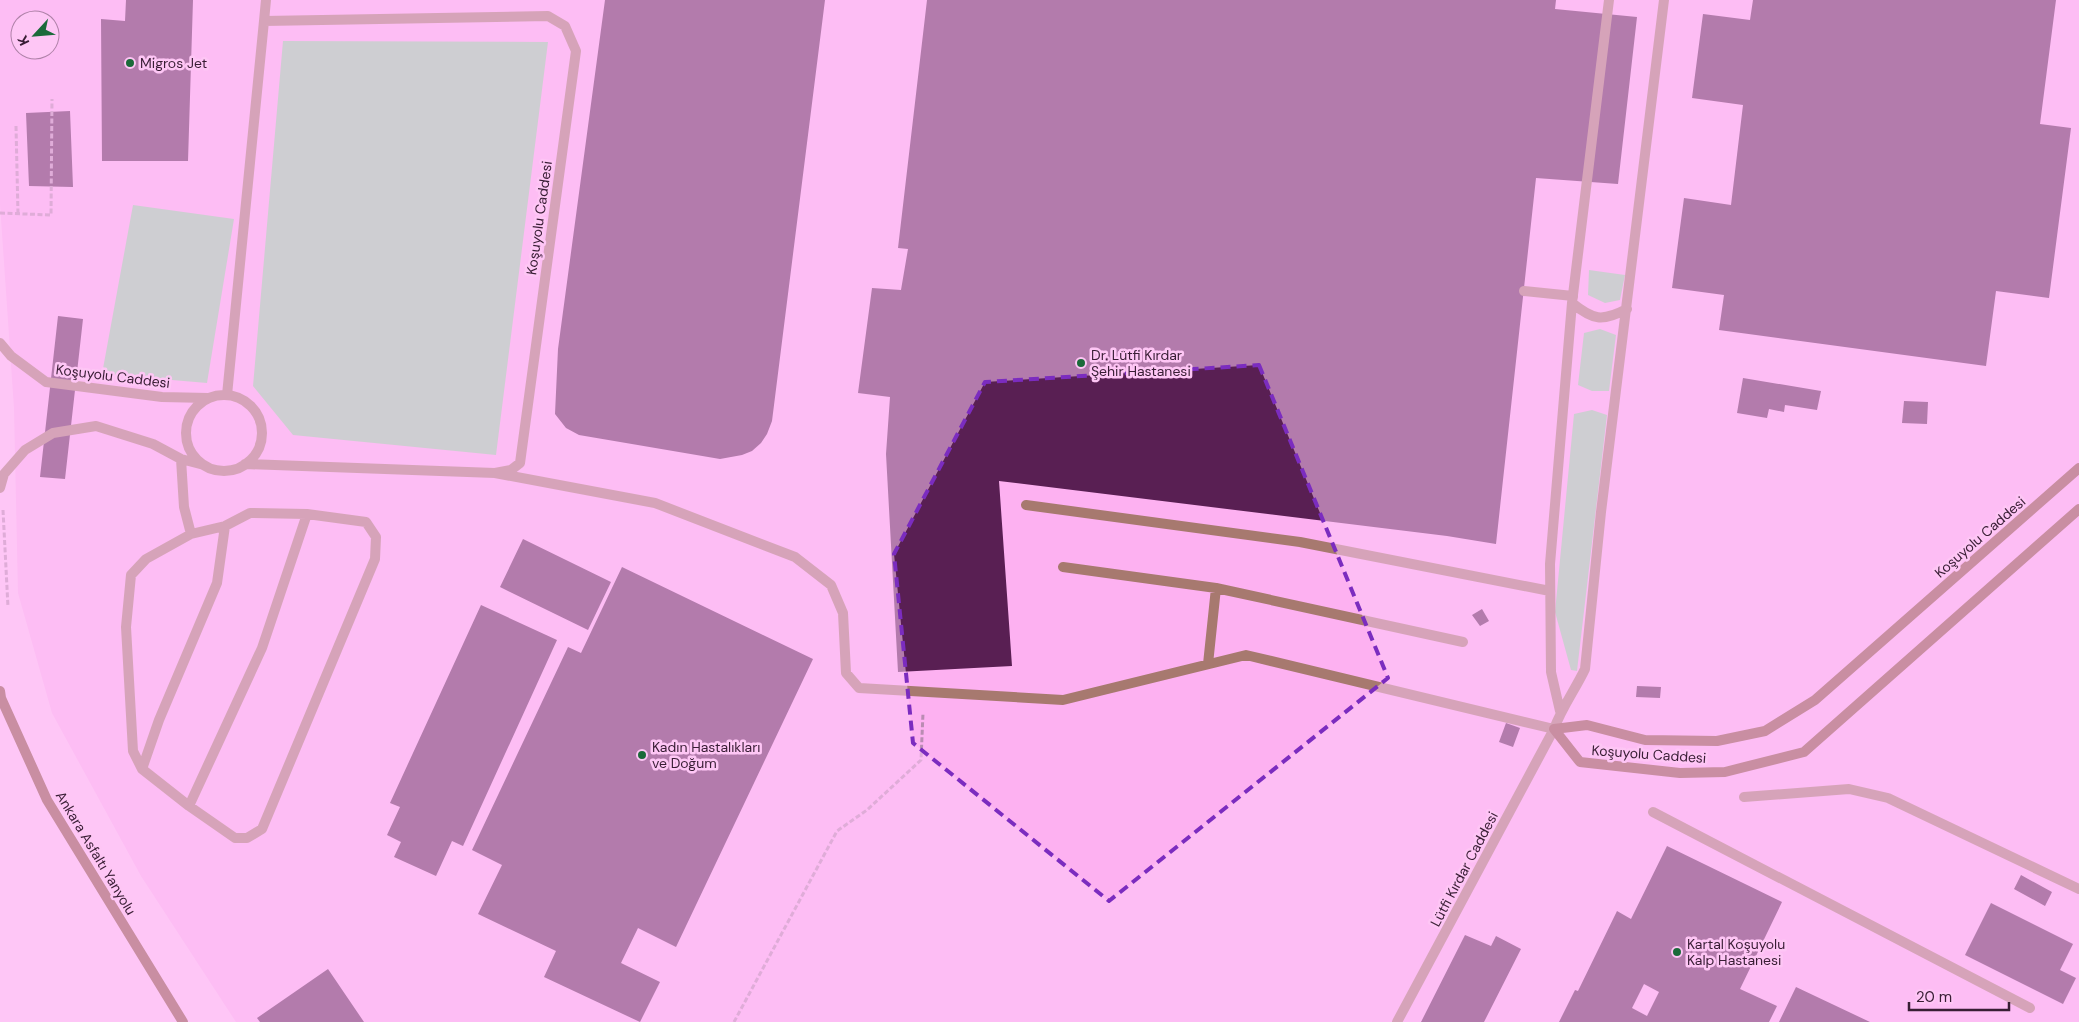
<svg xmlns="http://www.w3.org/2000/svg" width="2079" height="1022" font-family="'DM Sans',sans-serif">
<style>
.built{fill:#fdb1f1;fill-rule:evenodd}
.green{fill:#96d7a7}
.building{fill:#591f53;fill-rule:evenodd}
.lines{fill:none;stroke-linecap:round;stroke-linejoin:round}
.path{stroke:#ba8cb3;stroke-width:3;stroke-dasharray:5 2.5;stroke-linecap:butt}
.lane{stroke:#a7796f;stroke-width:10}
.street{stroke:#a7796f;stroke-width:10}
.secondary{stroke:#89493c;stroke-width:10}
.marked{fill:none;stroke:#7b2cbf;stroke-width:4;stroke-dasharray:10 6;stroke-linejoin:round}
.poi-dot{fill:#1b6a3a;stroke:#fec6f5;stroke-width:2}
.labels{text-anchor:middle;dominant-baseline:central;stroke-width:5;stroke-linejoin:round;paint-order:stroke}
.poi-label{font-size:14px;fill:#381d34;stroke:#fec6f5;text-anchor:start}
.street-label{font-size:14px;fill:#381d34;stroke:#fec6f5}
</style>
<rect width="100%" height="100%" fill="#fec6f5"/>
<!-- built -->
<path class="built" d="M0,0H2079V1022H236L141,876L52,713L18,593L14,408L0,204ZM20,20H50V50H20Z"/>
<!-- green -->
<path class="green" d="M283,41L548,42L496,455L293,435L253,386Z
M133,205L234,219L207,383L102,374Z
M1589,270L1625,275L1620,300L1605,303L1588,295Z
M1600,329L1616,335L1609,391H1592L1578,385L1584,333Z
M1592,410L1607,415L1577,671L1571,670L1555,612L1574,414Z"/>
<!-- building -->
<path class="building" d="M126,0H193L188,161H102L101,19L125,21Z
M605,0H825L772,421L767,434L761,443L752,451L742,455L720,459L579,435L566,428L555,414L558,349Z
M927,0H1556L1555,9L1637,17L1618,184L1536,178L1496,544L1447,536L999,481L1012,666L898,672L886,454L890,397L858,393L872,288L901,290L908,249L898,248Z
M1753,0H2056L2040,124L2071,128L2049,298L1996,291L1986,366L1719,330L1724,295L1672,288L1684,198L1731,205L1743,105L1692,98L1703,14L1750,20Z
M70,111L73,187L29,186L26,113Z
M58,316L83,319L65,479L40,477Z
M1743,378L1821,391L1817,410L1785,405L1784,412L1769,409L1767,418L1737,413Z
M1904,401L1928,402L1927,424L1902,423Z
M523,539L611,582L588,630L500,587Z
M622,567L813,659L676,947L638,928L621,963L660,982L640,1022L544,977L556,951L478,914L502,865L472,850L568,647L581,653Z
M481,605L557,640L463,846L452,841L436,876L394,857L401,842L387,835L400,807L390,803Z
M1482,609L1489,621L1480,626L1472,615Z
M1637,686L1661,687L1660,698L1636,697Z
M1506,723L1520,728L1513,747L1499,742Z
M1667,846L1782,902L1740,989L1777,1006L1769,1022H1559L1575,990L1578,991L1617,911L1631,919ZM1644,984L1659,992L1647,1016L1632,1008Z
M2021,875L2052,892L2045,906L2014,889Z
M1991,903L2073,944L2060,970L2076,978L2063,1004L1965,955Z
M1465,935L1491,946L1496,936L1521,949L1484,1022H1421Z
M328,969L364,1022H260L257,1018Z
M1796,987L1870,1022H1779Z"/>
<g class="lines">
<!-- path -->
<path class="path" d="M16,126L18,214
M0,213L51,215L52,99
M3,510L8,607
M734,1022L837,831L867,810L921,760L923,713"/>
<!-- lane -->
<path class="lane" d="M1572,303C1593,320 1602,322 1627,309
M0,343L11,356L46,382L162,397L208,398
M227,395L264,21
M186 433a38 38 0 1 1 76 0a38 38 0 1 1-76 0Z
M181,459L184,507L191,534L225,526L250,513L307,514L366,522L376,537L375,559L262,829L247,838H235L189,806L142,769L133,751L126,627L131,575L146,559L191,534
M245,464L495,473L511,470L520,463L576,51L565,26L548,16L264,21L266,0
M495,473L655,503L795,557L831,585L843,613L846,673L859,688L1063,700L1246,655L1554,729C1562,707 1575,690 1585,669L1601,512L1664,0
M0,488L4,474L25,450L53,433L96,426L153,444L181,459L204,465
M1026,505L1300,542L1550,591
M1063,567L1216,588L1463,642
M1208,664L1216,588
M1560,711L1551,672L1550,564L1572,303L1609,0
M142,769L159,720L217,583L225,526
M1744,797L1849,789L1888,798L2079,889
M189,806L262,648L307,514
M1653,812L2030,1008"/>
<!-- street -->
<path class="street" d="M1524,291L1573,296
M1397,1022L1554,729"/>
<!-- secondary -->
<path class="secondary" d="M0,691L1,698L47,800L183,1022
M1554,729L1580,762L1680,773L1725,772L1804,752L2079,509
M1554,729L1587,725L1645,740L1717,741L1765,731L1815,700L2079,468"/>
</g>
<!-- marked area -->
<path d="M0 0H2079V1022H0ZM1259,365L1388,678L1109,901L913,743L894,554L985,382Z" fill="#fec6f5" fill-opacity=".55" fill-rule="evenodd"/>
<path class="marked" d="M1259,365L1388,678L1109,901L913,743L894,554L985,382Z"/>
<!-- markers -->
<g class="poi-dot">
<circle cx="130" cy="63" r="5"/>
<circle cx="1081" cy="363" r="5"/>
<circle cx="642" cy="755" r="5"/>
<circle cx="1677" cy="952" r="5"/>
</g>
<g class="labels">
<!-- poi labels -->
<g class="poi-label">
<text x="140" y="63">Migros Jet</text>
<text x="1091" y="355">Dr. Lütfi Kırdar<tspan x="1091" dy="16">Şehir Hastanesi</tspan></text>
<text x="652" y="747">Kadın Hastalıkları<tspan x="652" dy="16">ve Doğum</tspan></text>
<text x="1687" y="944">Kartal Koşuyolu<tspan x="1687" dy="16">Kalp Hastanesi</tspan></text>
</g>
<!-- street labels -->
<g class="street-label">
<text transform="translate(539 218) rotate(-82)">Koşuyolu Caddesi</text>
<text transform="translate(113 376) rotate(7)">Koşuyolu Caddesi</text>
<text transform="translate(1980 537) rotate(-41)">Koşuyolu Caddesi</text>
<text transform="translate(1649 754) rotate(4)">Koşuyolu Caddesi</text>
<text transform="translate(96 853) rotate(59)">Ankara Asfaltı Yanyolu</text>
<text transform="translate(1464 869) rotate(-62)">Lütfi Kırdar Caddesi</text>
</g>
</g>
<!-- north arrow -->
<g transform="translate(35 35) rotate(244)"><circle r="24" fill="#fec6f5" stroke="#af82a8"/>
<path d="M0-4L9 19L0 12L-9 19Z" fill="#1b6a3a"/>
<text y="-8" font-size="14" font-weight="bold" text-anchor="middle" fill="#381d34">K</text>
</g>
<!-- scale -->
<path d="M1909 1002v8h100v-8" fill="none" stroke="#381d34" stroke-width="2.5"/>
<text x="1916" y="1002" font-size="15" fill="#381d34" stroke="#fec6f5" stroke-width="4" paint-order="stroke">20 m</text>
</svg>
